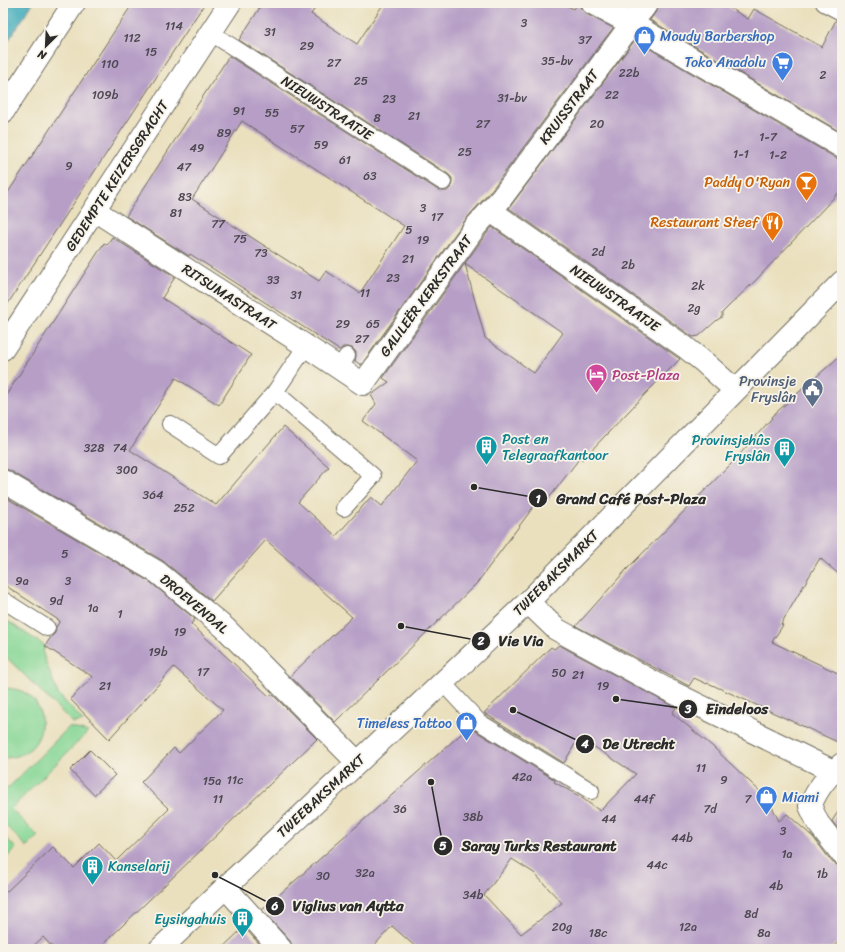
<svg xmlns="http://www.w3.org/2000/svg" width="845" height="952" font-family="Sriracha,sans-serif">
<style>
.green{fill:#88d796;stroke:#5a8160}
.water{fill:#3caaba;stroke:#346a72}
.building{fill:#b69ec6;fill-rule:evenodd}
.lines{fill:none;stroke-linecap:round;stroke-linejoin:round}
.service-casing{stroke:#6e6a5e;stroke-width:18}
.pedestrian-casing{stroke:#6e6a5e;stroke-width:24}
.minor-casing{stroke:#6e6a5e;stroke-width:24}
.secondary-casing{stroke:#6e6a5e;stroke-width:24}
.service{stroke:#fff;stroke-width:16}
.pedestrian{stroke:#fff;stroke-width:22}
.minor{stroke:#fff;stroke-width:22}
.secondary{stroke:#fff;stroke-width:22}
.labels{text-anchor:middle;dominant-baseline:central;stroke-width:3.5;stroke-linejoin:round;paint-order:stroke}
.number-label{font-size:12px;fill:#4e4852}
.shop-label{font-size:14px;fill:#366cbe;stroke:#f7f3e8;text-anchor:start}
.street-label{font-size:14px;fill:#2b2b2b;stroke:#f7f3e8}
.food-label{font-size:14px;fill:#c56008;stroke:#f7f3e8;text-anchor:end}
.hotel-label{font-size:14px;fill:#b23c85;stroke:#f7f3e8;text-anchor:start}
.service-label{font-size:14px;fill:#4e5e75;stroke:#f7f3e8;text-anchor:end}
.culture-label{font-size:14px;fill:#0d838f;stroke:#f7f3e8;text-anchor:start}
.leader{fill:none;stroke:#2b2b2b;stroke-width:1.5}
.callout-dot{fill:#2b2b2b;stroke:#f7f3e8;stroke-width:1.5}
.mark-label{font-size:12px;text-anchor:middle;font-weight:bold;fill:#fff}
.callout-label{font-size:15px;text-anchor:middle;font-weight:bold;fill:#2b2b2b;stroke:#f7f3e8;stroke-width:3.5;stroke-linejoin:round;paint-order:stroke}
</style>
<rect width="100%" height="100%" fill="#f7f3e8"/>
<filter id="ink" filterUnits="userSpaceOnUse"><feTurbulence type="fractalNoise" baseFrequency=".025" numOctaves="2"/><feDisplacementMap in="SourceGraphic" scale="8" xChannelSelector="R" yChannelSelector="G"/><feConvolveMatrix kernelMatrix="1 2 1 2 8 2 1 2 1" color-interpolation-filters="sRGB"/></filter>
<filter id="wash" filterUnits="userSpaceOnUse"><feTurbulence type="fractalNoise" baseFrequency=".012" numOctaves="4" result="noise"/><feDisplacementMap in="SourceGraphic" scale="16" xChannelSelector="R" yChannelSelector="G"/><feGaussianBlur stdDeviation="0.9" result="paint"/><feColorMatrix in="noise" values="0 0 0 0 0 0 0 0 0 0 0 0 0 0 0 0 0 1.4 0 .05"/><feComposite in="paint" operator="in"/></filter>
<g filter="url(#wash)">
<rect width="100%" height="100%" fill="#eae0be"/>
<!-- green -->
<path class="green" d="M3,618L45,646L43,653L45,660L58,694L83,721L73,723L3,654Z
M3,688C11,688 19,689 27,694C47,707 46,742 24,753C17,757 10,758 3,758Z
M69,727L88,732L11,809L38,836L27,847L3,823V785L7,789Z
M3,835L16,848L3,861Z"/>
<!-- water -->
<path class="water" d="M3,3H33L3,49Z"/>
<g id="blocks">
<!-- building -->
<path class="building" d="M133,3H205L3,311V200Z
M263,3H319L311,14L357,44L384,3H561L574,9L578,3H580L581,9L586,14L613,28L490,192L466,219L361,365L355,361L356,356V352L352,348L347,347H343L339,350L190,254L189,256L126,216L229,56L438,190L442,191H447L451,187L452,182V178L448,174L239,40ZM242,121L404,226L360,293L326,271L319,281L192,199Z
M659,3H722L748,19L754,9L822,47L836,20L842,21V133L650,20L657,10Z
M635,40L836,158L842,159V189L756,280L730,305L722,313V317L717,320L699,336L693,337L509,208Z
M492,227L680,359L650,389L582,460L579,459L543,506L537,502L477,583L335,722L290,676L352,617L266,540L212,601L163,561L9,470L3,469V400L104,243L107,245L112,237L175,277L162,298L251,355L219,405L176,378L130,450L216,505L283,427L329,467L298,502L336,536L371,497L382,506L417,461L363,421L376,404L371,395L389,382L383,378L486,234ZM465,264L563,333L534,373L485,338Z
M842,354V577L820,558L781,624L783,625L772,642L842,675V744L708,683L707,684L694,678L689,686L576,626L626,570L732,463L772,418L771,417Z
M3,496L150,582L195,619L191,624L269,696L272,694L317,739L98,949H54L43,937L30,949H3V895L53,847L74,868L99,843L116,861L169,809L141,782L174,748L179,753L223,710L174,667L109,739L70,699L93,677L45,646L51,637L55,633L56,627L60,621L3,584Z
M559,645L676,708L672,713L712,746L768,799L779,821L787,814L813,837L832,862L837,865L842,866V941L828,949H418L392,926L371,949H293L290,941L262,910L470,726L474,730L555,780L554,782L579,796L600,811L636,774L579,737L564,763L484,713L551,647L554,649ZM512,859L534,873L562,903L521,934L484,895Z
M90,750L115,775L94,795L70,770Z
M842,806V834L832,821Z
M244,927L264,949H221Z"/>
</g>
</g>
<g filter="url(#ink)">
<use href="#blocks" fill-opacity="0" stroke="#6e6a5e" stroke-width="1"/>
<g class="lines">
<defs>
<path id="service" d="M824,3L841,12
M211,33L443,182
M339,368L347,356
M275,392L373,476L344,508
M170,424L219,456L275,392L306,346
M3,600L47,628
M442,682L479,722L591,791"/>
<path id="pedestrian" d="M592,3L632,24L842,147
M604,61L641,11"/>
<path id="minor" d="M643,9L647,3
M94,210L306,346L363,384L476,226L500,200L604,61
M491,211L685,347L705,363L735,390
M3,349L230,3
M3,481L157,572L225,628L357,762
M528,602L556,629L666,689L833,771
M842,764C826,777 818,788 810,806L818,823L842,854
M225,887L281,949
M160,949L528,602L842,282"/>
<path id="secondary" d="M3,112L74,3"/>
</defs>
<!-- service casing -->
<use href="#service" class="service-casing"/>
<!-- pedestrian casing -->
<use href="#pedestrian" class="pedestrian-casing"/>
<!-- minor casing -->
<use href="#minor" class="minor-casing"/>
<!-- secondary casing -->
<use href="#secondary" class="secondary-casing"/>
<!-- service -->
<use href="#service" class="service"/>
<!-- pedestrian -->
<use href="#pedestrian" class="pedestrian"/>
<!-- minor -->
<use href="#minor" class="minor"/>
<!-- secondary -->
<use href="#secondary" class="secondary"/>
</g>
</g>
<!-- icons -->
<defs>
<symbol id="shop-pin" viewBox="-11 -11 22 30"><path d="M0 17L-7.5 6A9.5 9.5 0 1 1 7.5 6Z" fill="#3f7fe0" stroke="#f7f3e8"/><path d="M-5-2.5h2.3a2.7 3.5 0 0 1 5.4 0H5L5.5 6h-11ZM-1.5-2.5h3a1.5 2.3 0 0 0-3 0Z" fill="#fff"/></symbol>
<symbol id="supermarket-pin" viewBox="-11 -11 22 30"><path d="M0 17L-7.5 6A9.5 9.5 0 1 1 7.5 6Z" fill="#3f7fe0" stroke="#f7f3e8"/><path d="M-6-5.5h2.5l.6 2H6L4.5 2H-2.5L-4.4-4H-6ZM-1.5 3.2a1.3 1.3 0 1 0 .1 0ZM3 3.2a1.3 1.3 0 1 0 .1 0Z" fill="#fff"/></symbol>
<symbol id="bar-pin" viewBox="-11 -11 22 30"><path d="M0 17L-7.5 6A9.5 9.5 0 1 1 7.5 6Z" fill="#e8710a" stroke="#f7f3e8"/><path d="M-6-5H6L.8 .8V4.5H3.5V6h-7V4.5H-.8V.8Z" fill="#fff"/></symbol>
<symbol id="restaurant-pin" viewBox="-11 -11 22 30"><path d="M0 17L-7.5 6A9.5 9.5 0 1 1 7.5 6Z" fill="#e8710a" stroke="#f7f3e8"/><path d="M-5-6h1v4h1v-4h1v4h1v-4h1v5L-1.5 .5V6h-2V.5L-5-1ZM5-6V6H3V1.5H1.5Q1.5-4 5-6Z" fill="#fff"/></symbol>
<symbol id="hotel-pin" viewBox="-11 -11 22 30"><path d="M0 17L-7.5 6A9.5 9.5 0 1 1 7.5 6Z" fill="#d1479c" stroke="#f7f3e8"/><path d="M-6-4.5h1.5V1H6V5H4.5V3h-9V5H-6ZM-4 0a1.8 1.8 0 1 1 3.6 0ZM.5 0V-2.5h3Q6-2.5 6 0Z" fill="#fff"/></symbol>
<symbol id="civic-pin" viewBox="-11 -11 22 30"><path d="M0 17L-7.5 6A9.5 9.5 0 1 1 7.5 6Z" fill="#5c6f8a" stroke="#f7f3e8"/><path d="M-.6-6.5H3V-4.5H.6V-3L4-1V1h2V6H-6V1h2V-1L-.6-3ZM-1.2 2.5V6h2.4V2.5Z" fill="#fff"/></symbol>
<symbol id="building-pin" viewBox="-11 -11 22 30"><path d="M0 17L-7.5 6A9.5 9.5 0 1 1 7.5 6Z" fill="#0f9aa8" stroke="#f7f3e8"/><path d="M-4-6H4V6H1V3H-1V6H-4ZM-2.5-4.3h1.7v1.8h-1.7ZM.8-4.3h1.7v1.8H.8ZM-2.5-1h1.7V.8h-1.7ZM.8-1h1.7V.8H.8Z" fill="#fff"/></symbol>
</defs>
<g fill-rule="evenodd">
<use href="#shop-pin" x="632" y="24" width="25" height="34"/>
<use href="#supermarket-pin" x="770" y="50" width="25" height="34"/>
<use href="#bar-pin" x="794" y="170" width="25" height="34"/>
<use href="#restaurant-pin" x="760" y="210" width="25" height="34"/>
<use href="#hotel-pin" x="584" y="362" width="25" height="34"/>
<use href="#civic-pin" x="800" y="376" width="25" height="34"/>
<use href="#building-pin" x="474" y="434" width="25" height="34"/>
<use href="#building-pin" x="772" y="436" width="25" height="34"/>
<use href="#shop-pin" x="454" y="710" width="25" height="34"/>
<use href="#shop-pin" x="754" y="784" width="25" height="34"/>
<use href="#building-pin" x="80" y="854" width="25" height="34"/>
<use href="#building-pin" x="230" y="906" width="25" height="34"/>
</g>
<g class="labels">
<!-- number labels -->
<g class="number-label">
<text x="524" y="23">3</text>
<text x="174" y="26">114</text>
<text x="270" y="32">31</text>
<text x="132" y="38">112</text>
<text x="585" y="40">37</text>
<text x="307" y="46">29</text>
<text x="151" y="52">15</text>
<text x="557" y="61">35-bv</text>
<text x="334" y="63">27</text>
<text x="110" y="64">110</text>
<text x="629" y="73">22b</text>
<text x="823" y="75">2</text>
<text x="361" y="81">25</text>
<text x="105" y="95">109b</text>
<text x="612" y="95">22</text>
<text x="512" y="98">31-bv</text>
<text x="389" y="99">23</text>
<text x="239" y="111">91</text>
<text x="272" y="113">55</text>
<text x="414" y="116">21</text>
<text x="377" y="118">8</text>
<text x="483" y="124">27</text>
<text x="597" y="124">20</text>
<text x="297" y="129">57</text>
<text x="224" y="133">89</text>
<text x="768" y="137">1-7</text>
<text x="321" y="145">59</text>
<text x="197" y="148">49</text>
<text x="465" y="152">25</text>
<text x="741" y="154">1-1</text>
<text x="778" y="155">1-2</text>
<text x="345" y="160">61</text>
<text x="69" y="166">9</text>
<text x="184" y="167">47</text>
<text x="370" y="176">63</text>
<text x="185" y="197">83</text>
<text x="423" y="208">3</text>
<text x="176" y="213">81</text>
<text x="437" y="217">17</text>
<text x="218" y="224">77</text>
<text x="409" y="230">5</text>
<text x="240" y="239">75</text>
<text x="423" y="240">19</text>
<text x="598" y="252">2d</text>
<text x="261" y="253">73</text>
<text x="408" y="259">21</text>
<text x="628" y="265">2b</text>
<text x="393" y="278">23</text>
<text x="273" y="280">33</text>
<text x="698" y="286">2k</text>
<text x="365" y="293">11</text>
<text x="296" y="295">31</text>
<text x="694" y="308">2g</text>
<text x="343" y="324">29</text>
<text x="373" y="324">65</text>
<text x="362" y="339">27</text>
<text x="94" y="448">328</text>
<text x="120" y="448">74</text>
<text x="127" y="470">300</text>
<text x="153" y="495">364</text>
<text x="184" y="508">252</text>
<text x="65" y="554">5</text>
<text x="22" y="581">9a</text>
<text x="68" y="581">3</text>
<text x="56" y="601">9d</text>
<text x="93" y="608">1a</text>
<text x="120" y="614">1</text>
<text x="180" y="632">19</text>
<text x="158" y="652">19b</text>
<text x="203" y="672">17</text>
<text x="559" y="673">50</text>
<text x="578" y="675">21</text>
<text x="105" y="686">21</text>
<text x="603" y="686">19</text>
<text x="701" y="768">11</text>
<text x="522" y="777">42a</text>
<text x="235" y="780">11c</text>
<text x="724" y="780">9</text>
<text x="212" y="781">15a</text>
<text x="218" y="799">11</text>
<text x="644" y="799">44f</text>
<text x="748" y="799">7</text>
<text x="400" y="809">36</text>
<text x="710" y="809">7d</text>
<text x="473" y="817">38b</text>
<text x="609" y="819">44</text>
<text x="783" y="831">3</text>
<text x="682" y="838">44b</text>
<text x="787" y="854">1a</text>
<text x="657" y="865">44c</text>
<text x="365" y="873">32a</text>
<text x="822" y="874">1b</text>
<text x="323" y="876">30</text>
<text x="776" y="886">4b</text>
<text x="473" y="895">34b</text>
<text x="751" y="914">8d</text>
<text x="562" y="927">20g</text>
<text x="688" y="927">12a</text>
<text x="598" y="933">18c</text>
<text x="764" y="933">8a</text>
</g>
<!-- shop labels -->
<g class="shop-label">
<text x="660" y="36">Moudy Barbershop</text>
<text x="766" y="62" text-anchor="end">Toko Anadolu</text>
<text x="452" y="723" text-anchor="end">Timeless Tattoo</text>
<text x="782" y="797">Miami</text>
</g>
<!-- street labels -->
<g class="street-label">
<text transform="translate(569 107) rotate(-53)">KRUISSTRAAT</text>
<text transform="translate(327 108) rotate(33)">NIEUWSTRAATJE</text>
<text transform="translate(117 176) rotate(-57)">GEDEMPTE KEIZERSGRACHT</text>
<text transform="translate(426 296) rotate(-54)">GALILEËR KERKSTRAAT</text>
<text transform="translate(229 297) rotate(33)">RITSUMASTRAAT</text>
<text transform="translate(615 298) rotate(35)">NIEUWSTRAATJE</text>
<text transform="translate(556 573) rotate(-45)">TWEEBAKSMARKT</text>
<text transform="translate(194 604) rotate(40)">DROEVENDAL</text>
<text transform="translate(321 796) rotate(-43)">TWEEBAKSMARKT</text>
</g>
<!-- food labels -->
<g class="food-label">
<text x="790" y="182">Paddy O'Ryan</text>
<text x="758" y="222">Restaurant Steef</text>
</g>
<!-- hotel labels -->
<g class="hotel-label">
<text x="612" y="375">Post-Plaza</text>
</g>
<!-- service labels -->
<g class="service-label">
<text x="796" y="381">Provinsje<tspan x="796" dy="16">Fryslân</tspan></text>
</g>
<!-- culture labels -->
<g class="culture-label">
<text x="502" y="439">Post en<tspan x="502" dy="16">Telegraafkantoor</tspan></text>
<text x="770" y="440" text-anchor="end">Provinsjehûs<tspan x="770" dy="16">Fryslân</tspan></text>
<text x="108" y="866">Kanselarij</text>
<text x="226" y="919" text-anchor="end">Eysingahuis</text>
</g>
</g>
<!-- callouts -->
<path class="leader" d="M474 487L538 498M401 626L481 641M616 699L688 709M513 710L585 744M431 782L443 846M215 875L275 906"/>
<g class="callout-dot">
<circle cx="474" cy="487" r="4"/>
<circle cx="401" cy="626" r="4"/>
<circle cx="616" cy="699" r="4"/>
<circle cx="513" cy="710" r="4"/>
<circle cx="431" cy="782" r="4"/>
<circle cx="215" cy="875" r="4"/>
<circle cx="538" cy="498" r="10"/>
<circle cx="481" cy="641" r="10"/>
<circle cx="688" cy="709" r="10"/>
<circle cx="585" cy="744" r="10"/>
<circle cx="443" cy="846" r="10"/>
<circle cx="275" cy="906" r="10"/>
</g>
<g class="mark-label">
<text x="538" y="503">1</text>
<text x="481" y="645">2</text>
<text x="688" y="713">3</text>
<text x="585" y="748">4</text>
<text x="443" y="850">5</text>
<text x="275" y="910">6</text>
</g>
<g class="callout-label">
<text x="631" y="504">Grand Café Post-Plaza</text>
<text x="521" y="646">Vie Via</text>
<text x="737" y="714">Eindeloos</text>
<text x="639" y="749">De Utrecht</text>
<text x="539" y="851">Saray Turks Restaurant</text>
<text x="348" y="911">Viglius van Aytta</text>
</g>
<!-- margin -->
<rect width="845" height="952" fill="none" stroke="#f7f3e8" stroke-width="16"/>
<!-- north arrow -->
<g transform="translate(46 46) rotate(204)" stroke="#f7f3e8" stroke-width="3" paint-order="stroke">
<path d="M0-3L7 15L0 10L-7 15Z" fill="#2b2b2b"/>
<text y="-6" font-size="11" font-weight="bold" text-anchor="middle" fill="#2b2b2b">N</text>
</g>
</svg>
